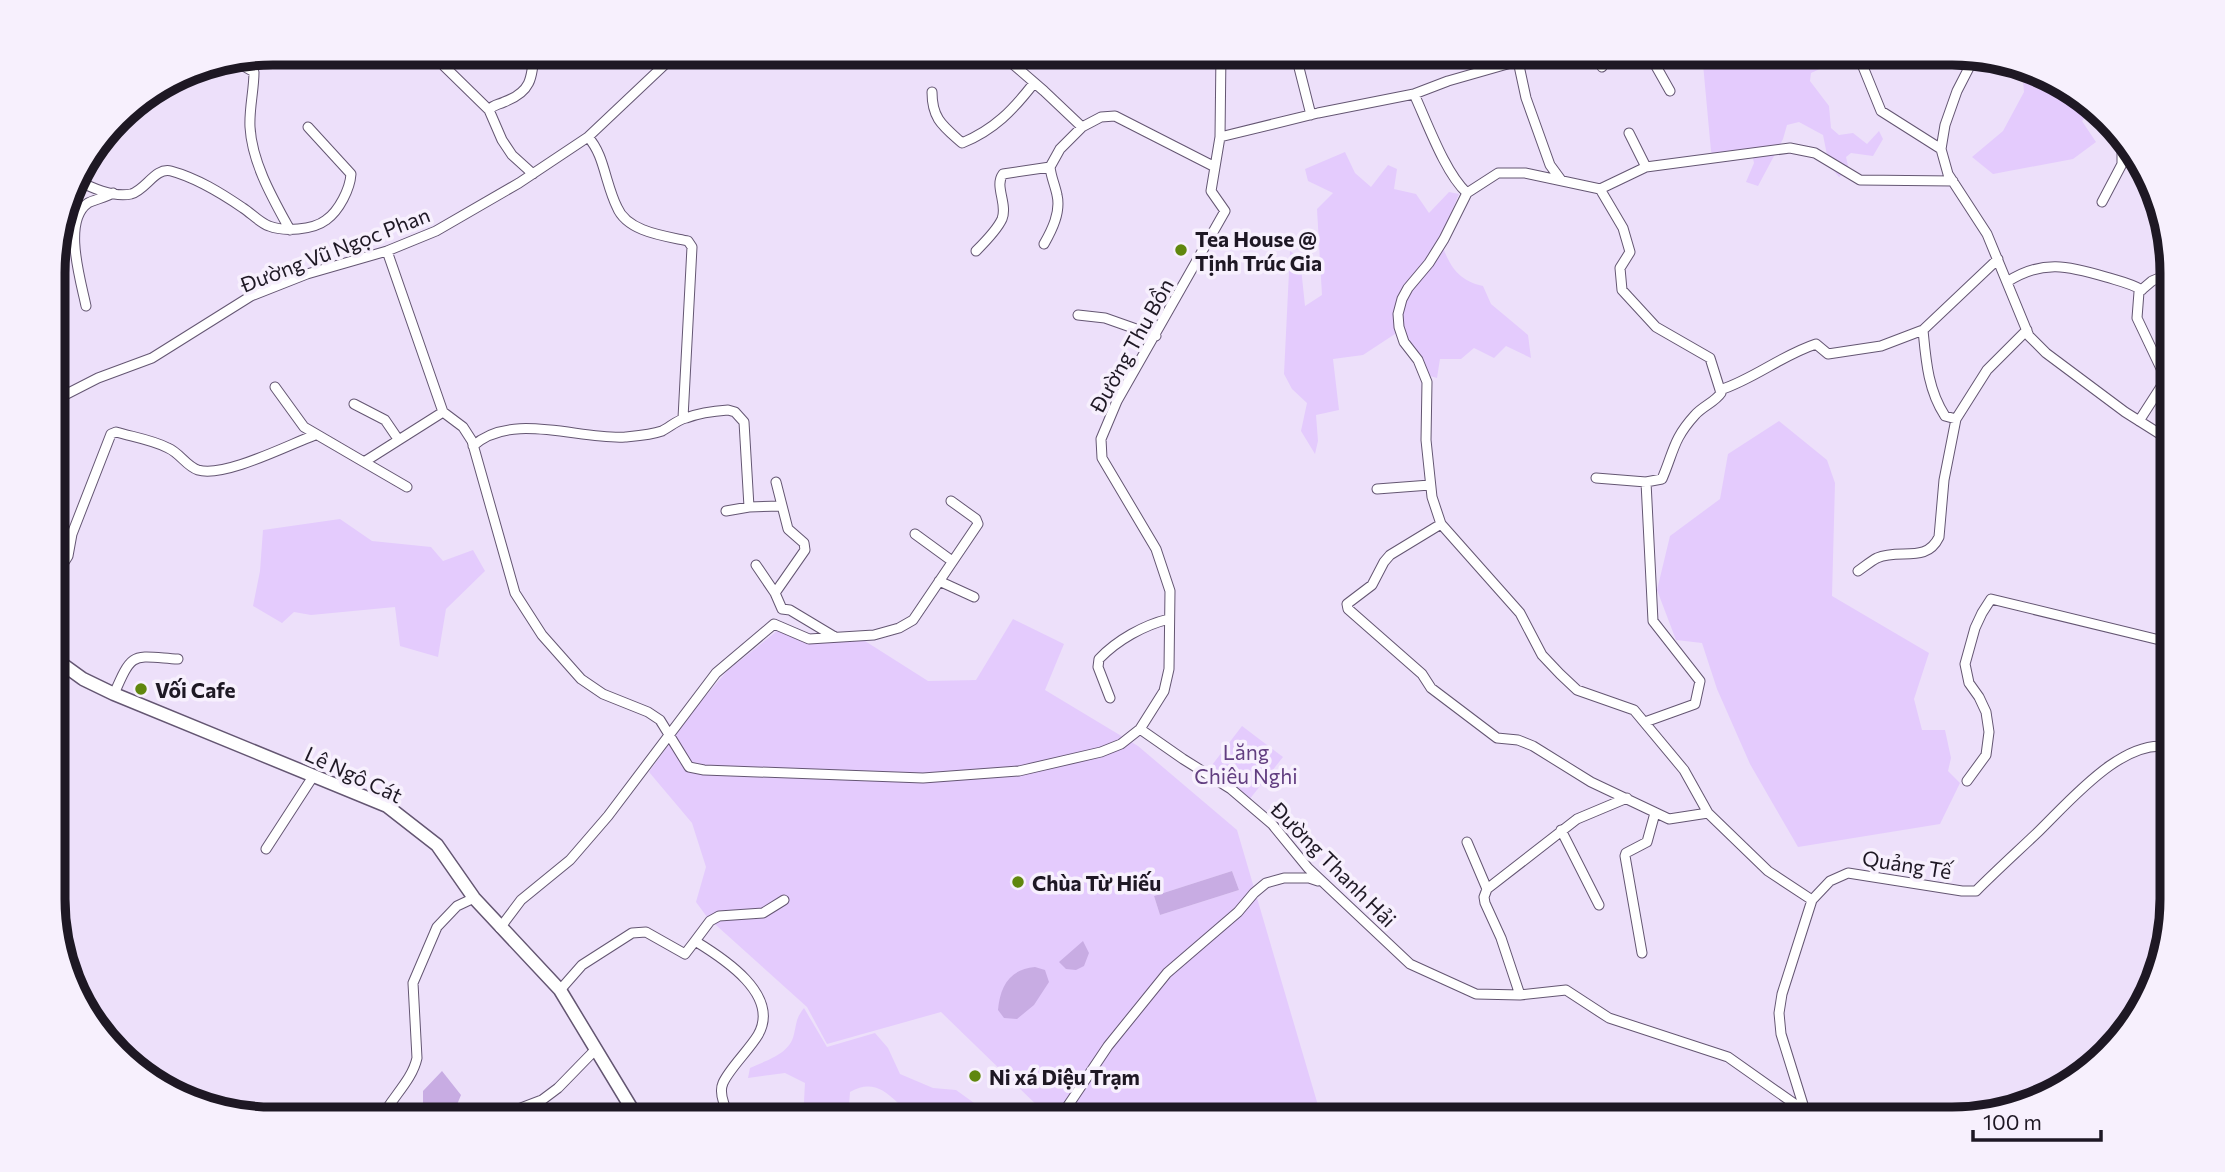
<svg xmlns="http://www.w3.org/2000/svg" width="2225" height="1172" font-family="Commissioner,sans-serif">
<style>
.green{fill:#e4cbfd;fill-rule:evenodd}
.water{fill:#c8ace3}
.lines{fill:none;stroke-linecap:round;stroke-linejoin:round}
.street-casing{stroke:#645672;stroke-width:11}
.secondary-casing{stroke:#645672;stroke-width:15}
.street{stroke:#fff;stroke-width:9}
.secondary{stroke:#fff;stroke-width:12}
.poi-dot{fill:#60870e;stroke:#f7f0fd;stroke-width:2.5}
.labels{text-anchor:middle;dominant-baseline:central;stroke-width:7;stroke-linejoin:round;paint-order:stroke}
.poi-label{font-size:21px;font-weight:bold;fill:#1e1824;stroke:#f7f0fd;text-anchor:start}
.street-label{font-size:21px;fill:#1e1824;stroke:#f7f0fd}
.park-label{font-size:21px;fill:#623e80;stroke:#f7f0fd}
.rim{fill:none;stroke:#1e1824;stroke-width:9}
</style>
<rect width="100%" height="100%" fill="#ede0fa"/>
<!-- green -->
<path class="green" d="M1693,53H1829L1833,63L1811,73L1810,81L1829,106L1831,128L1839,135L1853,133L1867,144L1879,131L1883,139L1873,156L1851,153L1846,157L1849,170L1839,177L1829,165L1823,135L1799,122L1787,125L1783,139L1758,186L1746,182L1754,163L1752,154L1715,162L1711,151L1703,64Z
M2022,69L2050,75L2091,111L2082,121L2096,142L2073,159L1993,174L1972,157L2003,131L2024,92Z
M1345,152L1355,173L1371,187L1388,165L1397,169L1394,189L1416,194L1429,213L1449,192L1459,194L1440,240C1449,264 1456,280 1483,286L1491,304L1528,335L1531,358L1506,346L1494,358L1474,348L1461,359H1440L1437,378L1423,374L1398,332L1363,355L1333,359L1339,410L1316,415L1318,441L1315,454L1301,431L1307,403L1292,389L1284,374L1290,251L1300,258L1305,306L1322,295L1317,209L1333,193L1308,181L1305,169Z
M1779,421L1827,460L1835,483L1832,596L1929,653L1914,699L1922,730H1945L1951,758L1948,771L1960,783L1940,824L1798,847L1750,764L1717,689L1702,643L1676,640L1657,590L1670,536L1720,499L1728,454Z
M340,519L372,541L431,547L443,561L473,550L485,571L446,609L438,657L400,646L395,607L311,615L294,612L282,623L253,606L260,571L263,530Z
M1013,619L1064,644L1045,690L1138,746L1237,830L1322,1119H1089L1070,1108L1048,1116L941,1012L827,1044L807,1007L707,917L696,902L706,867L692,823L649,772L697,706L727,671L777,631L807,642L865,641L928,681L976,680ZM1232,871L1239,890L1160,915L1154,896Z
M1242,726L1283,757L1249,800L1209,769Z
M54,917L65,924L85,1003L54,928Z
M804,1008L827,1047L875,1033L888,1048L900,1074L933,1088L956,1090L988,1113L1008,1117L1007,1119C993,1119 929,1123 920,1119C895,1108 883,1073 850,1092L848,1119H803L805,1083L785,1073L748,1078L750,1068C767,1060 790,1054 794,1034C797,1022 796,1018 804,1008Z"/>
<!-- water -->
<path class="water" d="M1232,871L1239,890L1160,915L1154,896Z
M1083,941L1089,953L1084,966L1076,970L1066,969L1059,962Z
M1035,967L1045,970L1049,982L1034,1005L1017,1019L1004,1018L998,1010C1000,986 1010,969 1035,967Z
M442,1071L461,1095L451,1119H423V1091Z"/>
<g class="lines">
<defs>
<path id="street" d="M439,52L444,66L489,110L502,140L512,155L533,174
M999,52L1044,91L1082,127L1060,149L1050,167C1051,177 1055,185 1057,195C1061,212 1052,230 1044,244
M1295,52L1311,115
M1595,52L1602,67
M1648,52L1670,91
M1857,52L1881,111L1941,149
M1974,58L1957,91L1945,125L1941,149L1948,174L1987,234L2029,336L2046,353L2125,412L2171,441
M233,60L254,72C254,90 249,109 250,127C252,163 273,199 290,230
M1518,61L1526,98L1550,165L1561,180
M932,92C932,119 943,126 962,143C994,130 1013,110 1034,83
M1414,94C1427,122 1445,173 1467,193
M489,110C494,104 498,105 504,102C531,92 532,79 534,52
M1082,127L1101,117L1115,116L1215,167
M1629,133L1646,167
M588,137C598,148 602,162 606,176C609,186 612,197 617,207C627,232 665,236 688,241L692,247L683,418
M1220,137L1318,113L1414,94L1448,81L1518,61L1538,52
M74,179C90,187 113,198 131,194C146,190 155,167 171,171C197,178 221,193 243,208C251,213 260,223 269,226C284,232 313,230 326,220C339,211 350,189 351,174L308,127
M1600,189L1525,173H1498L1467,193L1444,239L1429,263L1408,288L1402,299L1398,314L1399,327L1404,342L1418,360L1427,382L1426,440L1432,497L1441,524L1520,613L1542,655L1560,674L1577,690L1634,710L1684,770L1708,813L1768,871L1812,900
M2102,202L2122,164V150L2126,142
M387,251L443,412L463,427L472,441L515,593L542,635L581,679L603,694L648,712L660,720L689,767L704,770L923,778L1019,771L1101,752L1121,744L1140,729L1164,691L1169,669L1170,591L1156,549L1102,458L1101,439L1117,401L1225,211L1211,191L1220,137L1221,52
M976,251C985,242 997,230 1002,219C1008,204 994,186 1003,174L1050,167
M2007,282C2042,259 2069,266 2106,277C2119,281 2130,283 2142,290
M86,306C81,281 62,221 88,203C93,200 107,197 113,193
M1078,315L1105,318L1156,336
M1923,330C1926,361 1928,390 1945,416L1956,419
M275,387L304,427L364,462L443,412
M1720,390C1754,379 1782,355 1816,344L1828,354L1881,346L1923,330L1998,259
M53,401L98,378L152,358L251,296L307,274L387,251L436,231L519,183L588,137L678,52
M354,404L385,420L398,439
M2139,421L2166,379L2137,318L2139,292L2152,281L2171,273
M473,446C511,411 580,440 625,437C636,436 651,435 662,431C670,427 677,420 686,418C699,413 714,411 728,410L735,412L744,422L749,507
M364,462L407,487
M1596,478L1646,482L1662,479C1674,451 1673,439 1695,415C1703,406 1715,402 1721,393L1710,358L1656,327L1622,290L1620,268L1630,252L1623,228L1600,189L1646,167L1790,148L1815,153L1860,180L1953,181
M1377,489L1430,485
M726,511L749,507L781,506
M1441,524L1390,555L1384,562L1372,585L1347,604L1348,609L1422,674L1431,688L1497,738L1518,740L1533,746L1591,782L1669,819L1708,813
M915,534L952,561
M756,565L775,593L782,609
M1858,571C1864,567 1871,561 1877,558C1900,548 1926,564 1939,537L1944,480L1956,419L1987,370L2027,330
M54,578L68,556L72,534L111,434L116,432C133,437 153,440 168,448C180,453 186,466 198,470C224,478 288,445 315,435
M939,581L974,597
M775,593L805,550L804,543L788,529L776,482
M782,609L790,610L835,637
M114,694C133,650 132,656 178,659
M1110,698L1098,667L1099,659C1117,640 1144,625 1169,619
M1645,722L1695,704L1700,681L1653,621L1646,482
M1140,729L1183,759L1231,789L1272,824L1308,868L1410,964L1476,994L1520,995L1566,990L1609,1018L1728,1057L1816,1119
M1967,781L1986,755L1989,732L1986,712L1979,697L1969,683L1965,664L1975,628L1982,613L1991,599L2172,643
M1561,830L1599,905
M1467,842L1487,889
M266,849L314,775
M500,928L521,900L570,860L608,816L716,673L774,624L809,639L874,635L899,628L913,620L978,524L976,519L951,501
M695,941L710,921L719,916L763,913L784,900
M1642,953L1625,856L1626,853L1647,842L1655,813
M560,990L582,965L632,933L646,932L685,954L695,941C723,958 781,995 758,1035C749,1050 729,1069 723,1083C718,1094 726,1110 731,1119
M1520,995L1501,938L1485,903L1484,897L1487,889L1577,819L1627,798
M1805,1111L1781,1034L1779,1013L1782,994L1812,900L1830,881L1848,873L1962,891H1976C1997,870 2018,851 2039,831C2069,802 2126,734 2172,748
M381,1119C391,1098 412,1081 417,1058L413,983L437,927L457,906L474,898
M492,1119L542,1100L558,1088L596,1049
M1059,1119L1108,1046L1167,973L1238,912L1254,893L1266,883L1284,878H1309L1318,881"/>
<path id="secondary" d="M54,658L83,679L114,694L387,806L437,845L474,898L560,990L638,1119"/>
</defs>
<!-- street casing -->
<use href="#street" class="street-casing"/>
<!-- secondary casing -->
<use href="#secondary" class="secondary-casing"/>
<!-- street -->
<use href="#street" class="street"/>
<!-- secondary -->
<use href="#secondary" class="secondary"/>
</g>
<!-- markers -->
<g class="poi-dot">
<circle cx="1181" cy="250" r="7"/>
<circle cx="141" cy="689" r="7"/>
<circle cx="1018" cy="882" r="7"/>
<circle cx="975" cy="1076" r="7"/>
</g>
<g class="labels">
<!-- poi labels -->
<g class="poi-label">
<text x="1195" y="238">Tea House @<tspan x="1195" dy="24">Tịnh Trúc Gia</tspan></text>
<text x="155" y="689">Vối Cafe</text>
<text x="1032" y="882">Chùa Từ Hiếu</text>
<text x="989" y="1076">Ni xá Diệu Trạm</text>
</g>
<!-- street labels -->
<g class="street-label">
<text transform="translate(335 249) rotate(-21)">Đường Vũ Ngọc Phan</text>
<text transform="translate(1131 345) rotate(-61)">Đường Thu Bồn</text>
<text transform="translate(354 774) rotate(25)">Lê Ngô Cát</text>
<text transform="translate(1334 864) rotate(45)">Đường Thanh Hải</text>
<text transform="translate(1907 864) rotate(9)">Quảng Tế</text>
</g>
<!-- park labels -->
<g class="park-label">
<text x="1246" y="751">Lăng<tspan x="1246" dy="24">Chiêu Nghi</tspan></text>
</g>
</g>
<!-- crop -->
<path d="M0 0H2225V1172H0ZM273 65H1952A208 208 0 0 1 2160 273V899A208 208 0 0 1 1952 1107H273A208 208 0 0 1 65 899V273A208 208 0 0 1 273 65Z" fill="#f7f0fd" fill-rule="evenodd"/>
<path class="rim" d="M273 65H1952A208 208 0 0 1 2160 273V899A208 208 0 0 1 1952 1107H273A208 208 0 0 1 65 899V273A208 208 0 0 1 273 65Z"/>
<!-- scale -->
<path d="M1973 1130v10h128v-10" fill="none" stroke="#1e1824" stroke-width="3.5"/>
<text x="1983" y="1130" font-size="21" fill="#1e1824" stroke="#f7f0fd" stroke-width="5" paint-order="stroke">100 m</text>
</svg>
